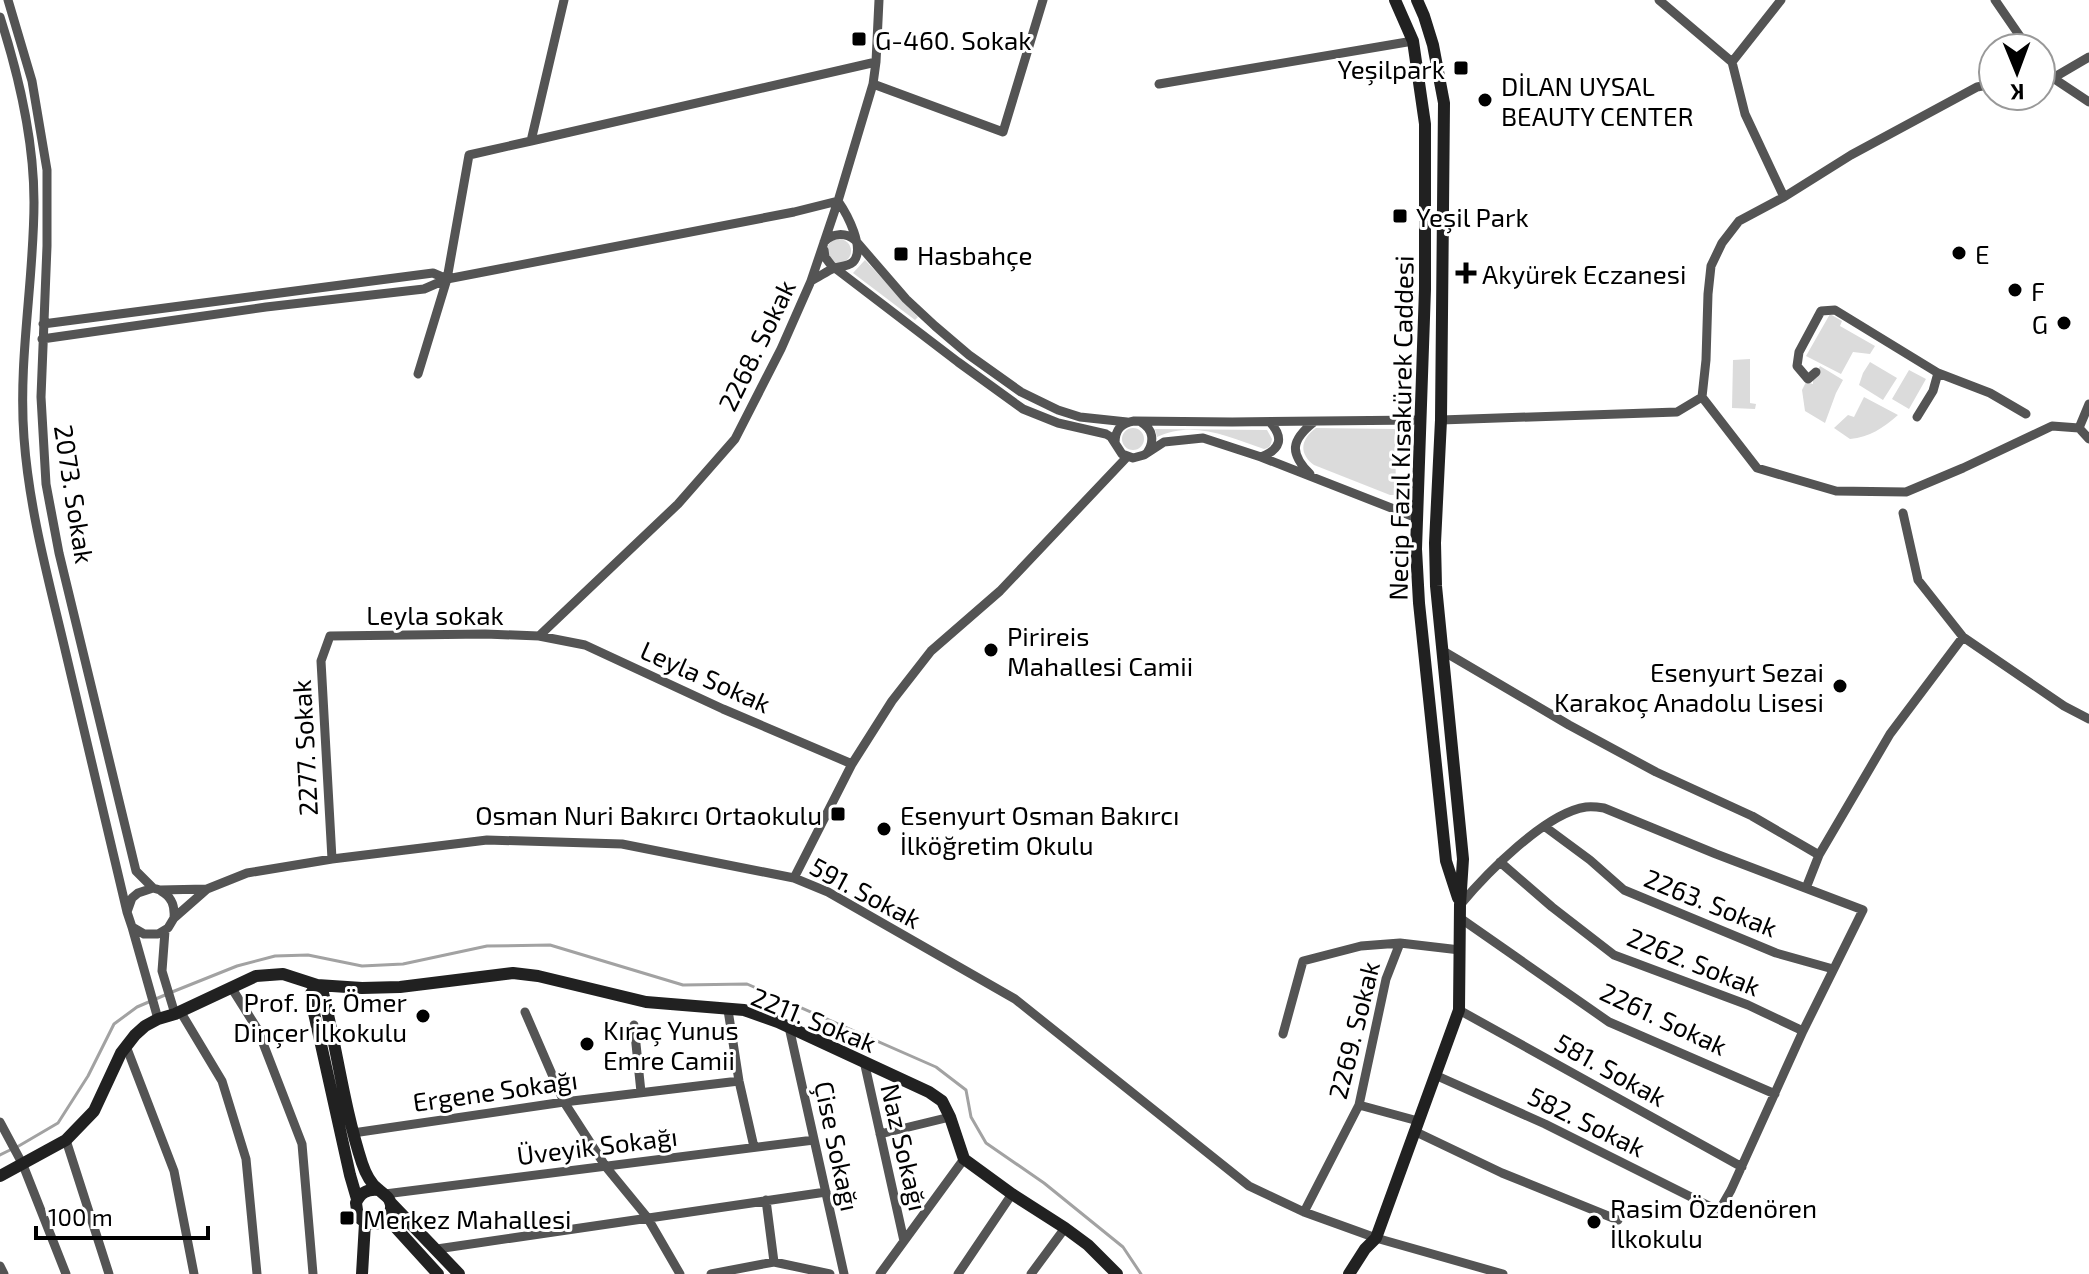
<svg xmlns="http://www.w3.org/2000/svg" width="2089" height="1274" font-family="'Exo 2',sans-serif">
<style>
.green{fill:#dbdbdb}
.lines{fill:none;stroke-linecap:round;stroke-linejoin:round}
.stream{stroke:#a2a2a2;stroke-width:3}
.street{stroke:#545454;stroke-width:9}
.secondary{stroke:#212121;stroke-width:12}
.poi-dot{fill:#000;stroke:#fff;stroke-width:3}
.labels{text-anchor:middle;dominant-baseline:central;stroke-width:6;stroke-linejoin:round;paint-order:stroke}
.poi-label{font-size:26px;fill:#000;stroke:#fff;text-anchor:start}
.street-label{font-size:26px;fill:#000;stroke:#fff}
</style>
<rect width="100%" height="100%" fill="#fff"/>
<!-- green -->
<path class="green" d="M827 251a12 12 0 1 1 24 0a12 12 0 1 1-24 0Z
M865,260L918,317L915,320L853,273Z
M1830,314L1842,321L1840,326L1875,346L1870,354L1853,352L1841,374L1806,356Z
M1750,359V403L1756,404L1755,409L1732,408L1733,360Z
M1870,362L1897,378L1883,400L1859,385L1863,373Z
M1820,366L1843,380L1836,393L1825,423L1805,411L1802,390L1806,382L1813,384V379Z
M1909,370L1926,379L1909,409L1892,399Z
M1864,397L1898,415C1883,428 1870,437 1850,439L1834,428L1848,415L1854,417Z
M1316,428L1395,429L1396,495H1390L1314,465C1298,453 1301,439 1316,428Z
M1122 439a11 11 0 1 1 22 0a11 11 0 1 1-22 0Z
M1155,429L1267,430L1272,439C1271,445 1270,448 1264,449C1229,437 1193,420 1157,437Z"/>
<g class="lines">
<!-- stream -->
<path class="stream" d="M172,992L237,966L275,956L308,955L362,966L403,964L487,946L550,945L683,985L747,984L936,1067L966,1090L971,1117L986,1143L1044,1183L1123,1247L1141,1274
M17,1147L58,1123L88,1076L114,1024L137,1007L165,995
M0,1155L10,1150"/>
<!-- street -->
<path class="street" d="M8,0L32,81L47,170V246L41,397L46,484L59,553L136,871L153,888
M564,0L531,141L876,62
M1659,0L1732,62
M1995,0L2028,48
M0,17C19,76 34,140 34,202C34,281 18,359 24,438C29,507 47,574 63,641C84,731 106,822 127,912
M2041,65L2053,78L2089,57
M2041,77L2053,78L2089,102
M873,84L1003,132L1043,0
M1159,84L1413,41
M1784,197L1851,155L1977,87L1993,84
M824,242C833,233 845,232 855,240L906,299L935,326L969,355L1021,392L1058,410L1080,417L1127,422
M824,250L825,257L831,265L958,362L1023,409L1058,423L1106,434L1111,437L1122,454L1133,458L1144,455L1164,442L1203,438L1261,457C1281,449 1284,438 1270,422
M811,281C819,277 827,271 834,268C841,266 847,267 853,262C866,249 847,214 838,201
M43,324L433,273L447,279
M42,339L266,307L424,289L447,279L794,212L838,201
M1816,372L1808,379L1797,366L1799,352L1821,311L1835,310L1938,373
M418,374L447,279L469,155L531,141
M1702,397L1757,468L1836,491L1906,492L1963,468L2052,426L2079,428
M1917,417L1933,391L1938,373L1990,393L2026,414
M1441,420L1677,412L1702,397L1706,360L1708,294L1711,266L1722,243L1739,221L1784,197L1745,114L1732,62L1781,0
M1141,422C1153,429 1155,441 1147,453
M2079,428L2089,404
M2079,428L2089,439
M1115,443C1115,430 1121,423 1134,421L1232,422L1420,420
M1261,457L1417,518
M1310,474C1289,453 1291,440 1314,422
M1903,513L1918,580L1963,637L2064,706L2089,719
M539,636L678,504L735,439L781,349L811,281L838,201L873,84L876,62L879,0
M1443,651L1569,725L1656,772L1752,816L1819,855
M1544,826L1590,860L1624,890L1776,953L1833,969
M332,859L321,661L330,636L485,634L539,636L585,645L723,709L852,764
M1500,862L1552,907L1614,955L1748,1005L1803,1031
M794,878L852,764L892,701L931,651L1000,591L1127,457
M1806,888L1819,855L1890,734L1963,637
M161,891C172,897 175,906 174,918
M1460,918L1609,1022L1775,1094
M132,927L144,934H158L168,928L174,918L207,889L247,873L332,859L487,840L622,844L794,878L828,892L1015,999L1249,1186L1304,1212L1376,1238L1503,1274
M165,931L162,971L175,1014
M231,987L258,1030L302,1144L313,1274
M728,1010L739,1081L754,1147
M1459,1010L1742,1167
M180,1011L222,1081L246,1159L257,1274
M525,1012L564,1102L606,1167L647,1217L680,1274
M158,1019L132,927L127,912L132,898L138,893L153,888L160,890L207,889
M634,1025L641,1092
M789,1027L844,1274
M1283,1034L1303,961L1361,946L1400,943L1460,950
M126,1046L174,1171L194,1274
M864,1061L904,1241
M1435,1075L1545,1124L1719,1211L1731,1190L1803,1031L1863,910L1716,854L1604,808C1598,807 1592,806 1586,807C1545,813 1486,874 1460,905
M1359,1105L1418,1121
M0,1122L23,1165L66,1274
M1414,1131L1502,1173L1618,1220
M353,1133L564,1102L739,1081
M880,1134L950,1117
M66,1140L109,1274
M385,1194L814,1140
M766,1200L774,1262
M1304,1212L1359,1105L1386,979L1400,943
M437,1249L826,1192
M0,1266L4,1274
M711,1274L774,1262L830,1274
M880,1274L964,1159
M958,1274L1012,1194
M1031,1274L1065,1228"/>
<!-- secondary -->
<path class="secondary" d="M1395,0L1413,41L1425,124V289L1416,549L1419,603L1446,861L1458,898
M317,985L323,993C337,1049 344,1108 362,1163C365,1172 370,1183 378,1189C384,1195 392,1198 391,1208C389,1227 369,1227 358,1217L356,1203C360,1193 367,1189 378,1190
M317,985L310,995L350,1175L357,1199
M0,1176L66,1140L94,1111L121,1053L135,1035L145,1026L158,1019L175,1014L256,976L283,974L317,985L362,988L400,987L513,973L538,976L646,1002L744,1010L778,1022L929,1092L942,1101L950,1117L964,1159L1012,1194L1065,1228L1088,1245L1117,1274
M390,1202L459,1274
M387,1218L438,1274
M362,1274L365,1223
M1349,1274L1365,1249L1376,1238L1459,1010L1460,905L1463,859L1436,586L1435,543L1441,420L1444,103L1433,45L1424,16L1417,0"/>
</g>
<!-- markers -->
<g class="poi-dot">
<rect x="851" y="31" width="16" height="16" rx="4"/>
<rect x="1453" y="60" width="16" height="16" rx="4"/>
<circle cx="1485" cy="100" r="8"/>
<rect x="1392" y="208" width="16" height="16" rx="4"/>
<circle cx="1959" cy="253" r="8"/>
<rect x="893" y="246" width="16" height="16" rx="4"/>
<path d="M1462 261h8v8h8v8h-8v8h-8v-8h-8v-8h8z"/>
<circle cx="2015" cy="290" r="8"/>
<circle cx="2064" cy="323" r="8"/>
<circle cx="991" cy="650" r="8"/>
<circle cx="1840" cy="686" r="8"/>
<rect x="830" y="806" width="16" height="16" rx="4"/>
<circle cx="884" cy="829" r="8"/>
<circle cx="423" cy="1016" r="8"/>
<circle cx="587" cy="1044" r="8"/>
<rect x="339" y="1210" width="16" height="16" rx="4"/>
<circle cx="1594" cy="1222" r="8"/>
</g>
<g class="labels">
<!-- poi labels -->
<g class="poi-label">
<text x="875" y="39">G-460. Sokak</text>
<text x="1445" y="68" text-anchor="end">Yeşilpark</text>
<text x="1501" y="85">DİLAN UYSAL<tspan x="1501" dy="30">BEAUTY CENTER</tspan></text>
<text x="1416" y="216">Yeşil Park</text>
<text x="1975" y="253">E</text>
<text x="917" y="254">Hasbahçe</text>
<text x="1482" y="273">Akyürek Eczanesi</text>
<text x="2031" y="290">F</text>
<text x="2048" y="323" text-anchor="end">G</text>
<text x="1007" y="635">Pirireis<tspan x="1007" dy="30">Mahallesi Camii</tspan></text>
<text x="1824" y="671" text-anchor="end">Esenyurt Sezai<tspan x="1824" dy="30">Karakoç Anadolu Lisesi</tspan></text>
<text x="822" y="814" text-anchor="end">Osman Nuri Bakırcı Ortaokulu</text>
<text x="900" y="814">Esenyurt Osman Bakırcı<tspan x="900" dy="30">İlköğretim Okulu</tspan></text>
<text x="407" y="1001" text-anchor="end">Prof. Dr. Ömer<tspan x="407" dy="30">Dinçer İlkokulu</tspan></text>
<text x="603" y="1029">Kıraç Yunus<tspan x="603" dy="30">Emre Camii</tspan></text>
<text x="1610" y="1207">Rasim Özdenören<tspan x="1610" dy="30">İlkokulu</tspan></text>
<text x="363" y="1218">Merkez Mahallesi</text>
</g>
<!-- street labels -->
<g class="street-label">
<text transform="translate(756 345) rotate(-64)">2268. Sokak</text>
<text transform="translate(1400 428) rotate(-89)">Necip Fazıl Kısakürek Caddesi</text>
<text transform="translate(75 494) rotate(81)">2073. Sokak</text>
<text x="435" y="614">Leyla sokak</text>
<text transform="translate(706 676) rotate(24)">Leyla Sokak</text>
<text transform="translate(304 748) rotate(-93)">2277. Sokak</text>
<text transform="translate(866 892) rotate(28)">591. Sokak</text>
<text transform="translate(1711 902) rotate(22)">2263. Sokak</text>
<text transform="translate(1694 961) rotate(22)">2262. Sokak</text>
<text transform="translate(1664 1018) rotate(25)">2261. Sokak</text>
<text transform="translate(814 1019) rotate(22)">2211. Sokak</text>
<text transform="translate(1353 1030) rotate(-76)">2269. Sokak</text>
<text transform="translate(1611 1069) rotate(29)">581. Sokak</text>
<text transform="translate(495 1090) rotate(-8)">Ergene Sokağı</text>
<text transform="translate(1587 1121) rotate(26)">582. Sokak</text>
<text transform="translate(597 1145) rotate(-7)">Üveyik Sokağı</text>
<text transform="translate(838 1146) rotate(78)">Çise Sokağı</text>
<text transform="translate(905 1147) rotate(77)">Naz Sokağı</text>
</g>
</g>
<!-- north arrow -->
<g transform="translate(2017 72) rotate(179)"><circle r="38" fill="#ffffff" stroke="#999999" stroke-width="2"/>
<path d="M0-6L14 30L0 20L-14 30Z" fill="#000000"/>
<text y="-12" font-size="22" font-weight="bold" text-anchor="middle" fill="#000000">K</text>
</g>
<!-- scale -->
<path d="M36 1226v12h172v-12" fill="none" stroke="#000000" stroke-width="4"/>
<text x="48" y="1226" font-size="24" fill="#000000" stroke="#ffffff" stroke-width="6" paint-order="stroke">100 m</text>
</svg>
